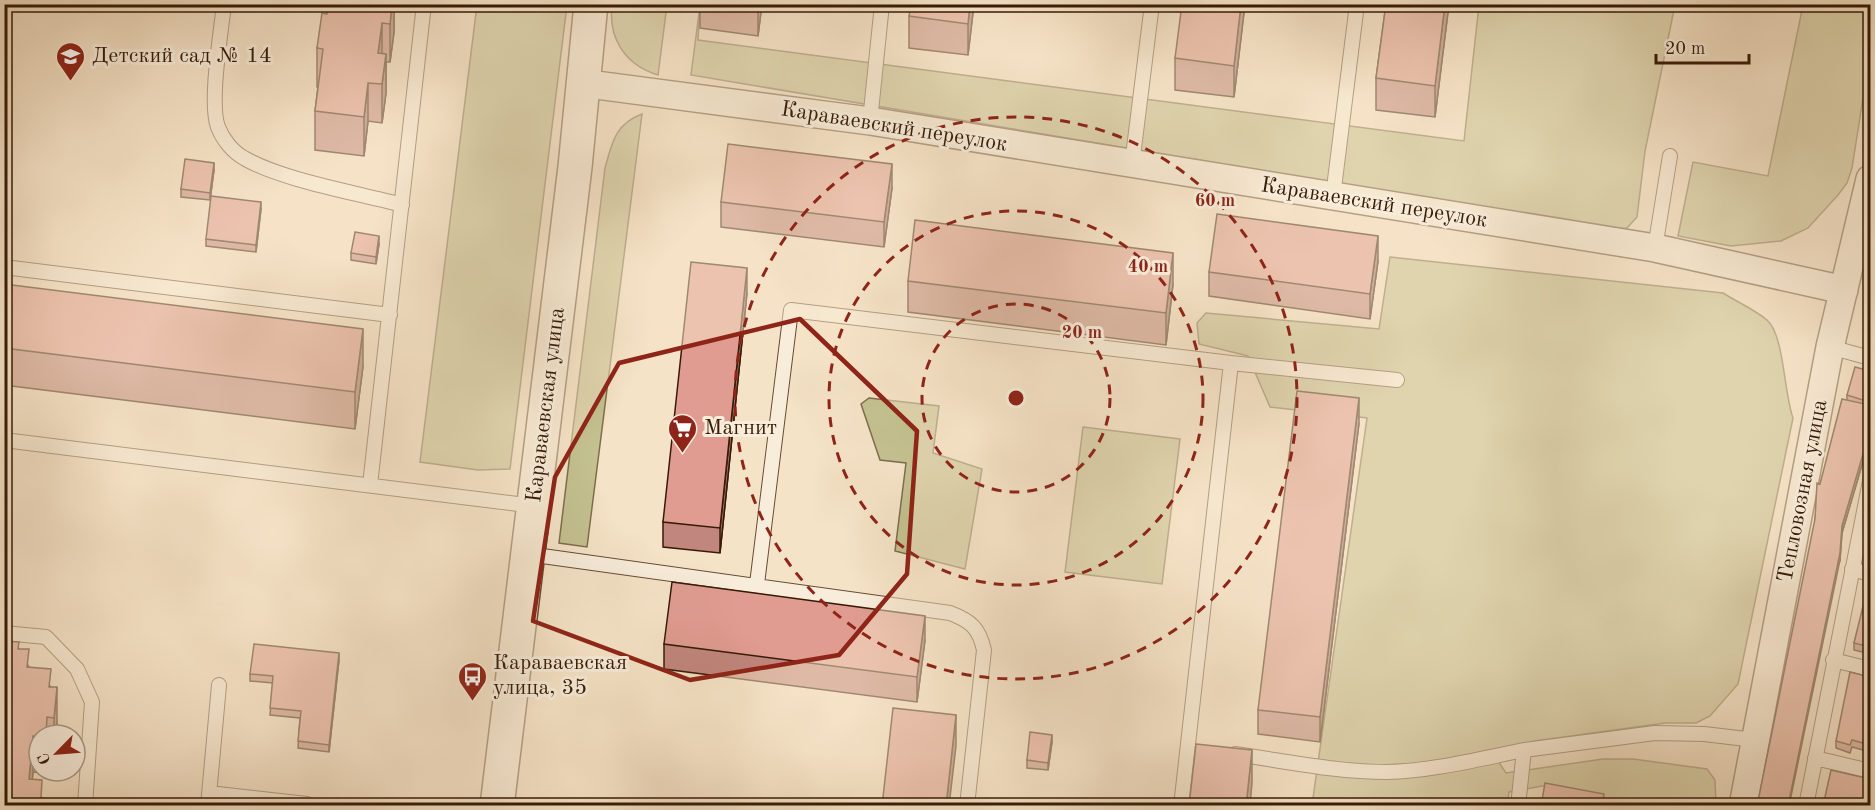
<svg xmlns="http://www.w3.org/2000/svg" width="1875" height="810" font-family="'Old Standard TT',serif">
<style>
.green{fill:#c4c190;stroke:#7e6e4b;stroke-width:1.5}
.lines{fill:none;stroke-linecap:round;stroke-linejoin:round}
.service-casing{stroke:#664d36;stroke-width:16}
.minor-casing{stroke:#664d36;stroke-width:30}
.tertiary-casing{stroke:#664d36;stroke-width:36}
.service{stroke:#f8eddb;stroke-width:14}
.minor{stroke:#f8eddb;stroke-width:27}
.tertiary{stroke:#f8eddb;stroke-width:33}
.wall{fill:#c1867d;stroke:#371b06;stroke-width:1.5}
.shaded-wall{fill:#9d6d66;stroke:#371b06;stroke-width:1.5}
.building{fill:#e09c91;stroke:#371b06;stroke-width:1.5}
.marked{fill:none;stroke:#8f2418;stroke-width:4.5;stroke-linejoin:round}
.ring{fill:none;stroke:#8f2418;stroke-width:3;stroke-dasharray:10 8}
.labels{text-anchor:middle;dominant-baseline:central;stroke-width:6;stroke-linejoin:round;paint-order:stroke}
.poi-label{font-size:22px;fill:#371b06;stroke:#f8eddb;text-anchor:start}
.street-label{font-size:22px;fill:#371b06;stroke:#f8eddb}
.centre{fill:#8f2418;stroke:#f8eddb;stroke-width:3}
.ring-label{font-size:18px;text-anchor:middle;font-weight:bold;fill:#8f2418;stroke:#f8eddb;stroke-width:6;stroke-linejoin:round;paint-order:stroke}
</style>
<rect width="100%" height="100%" fill="#f5e3c7"/>
<filter id="stains"><feTurbulence type="fractalNoise" baseFrequency=".00333" numOctaves="4"/><feColorMatrix values="0 0 0 0 .2 0 0 0 0 .09 0 0 0 0 .02 0 0 0 .5 -.17"/></filter>
<radialGradient id="worn" r=".72"><stop offset=".6" stop-color="#630" stop-opacity="0"/><stop offset="1" stop-color="#630" stop-opacity=".3"/></radialGradient>
<!-- green -->
<path class="green" d="M477,5H567L510,469L478,470L420,462Z
M612,5H667L658,75C625,65 608,38 612,5Z
M700,5L698,40L1464,141L1479,5H1675L1645,151L1637,217L1627,228L1611,229L691,75Z
M1803,5H1870V53L1852,168L1847,183L1838,195L1808,228L1781,241L1731,246L1678,236L1693,162L1768,176Z
M642,114L587,547L559,543L605,168C612,143 615,124 642,114Z
M1390,257L1723,293C1737,302 1754,309 1767,320C1784,334 1784,394 1793,418L1738,684L1710,716L1696,723H1665L1535,741L1511,747L1498,761L1506,773L1603,759H1633L1707,769L1715,780L1716,805H1614V802L1548,785L1509,792L1507,805H1312L1367,418L1270,407L1248,356L1199,344L1197,323L1206,313L1379,329Z
M869,398L939,406L933,453L982,469L965,569L895,551L906,463L880,460L861,404Z
M1083,427L1180,439L1162,584L1065,572Z"/>
<g class="lines">
<defs>
<path id="service" d="M224,4C221,33 209,103 218,127C223,140 233,152 244,158C281,180 358,193 402,205
M870,121L882,4
M1132,164L1152,4
M1333,196L1357,4
M1655,248L1670,156
M4,267L390,315
M1830,347L1870,358
M1231,363L1397,380
M4,440L534,506
M370,485L424,4
M528,554L950,613C971,621 979,628 984,650L967,806
M1852,569L1870,574
M757,584L791,310L1231,363L1181,806
M4,633L46,637L77,669L92,702L85,806
M1833,660L1870,669
M1235,754C1285,761 1336,772 1387,772C1432,771 1479,759 1524,750
M1815,758L1870,771
M209,793L307,804
M208,806L219,685
M1518,806L1524,750L1655,733L1704,734L1755,740
M1806,806L1870,481"/>
<path id="minor" d="M581,83L870,121L1655,248L1844,290
M1743,806L1830,347L1870,179"/>
<path id="tertiary" d="M497,806L575,167L591,4"/>
</defs>
<!-- service casing -->
<use href="#service" class="service-casing"/>
<!-- minor casing -->
<use href="#minor" class="minor-casing"/>
<!-- tertiary casing -->
<use href="#tertiary" class="tertiary-casing"/>
<!-- service -->
<use href="#service" class="service"/>
<!-- minor -->
<use href="#minor" class="minor"/>
<!-- tertiary -->
<use href="#tertiary" class="tertiary"/>
</g>
<!-- wall -->
<path class="wall" d="M394,4V32L390,62H386V93L382,123L368,121L364,156L315,150V111L318,87H317V48L327,14Z
M700,4H762L758,36L700,28Z
M974,4L968,55L909,48V16Z
M1245,4L1234,97L1175,90V58Z
M1386,4H1449L1435,117L1376,110V78Z
M214,170L210,200L181,197V189Z
M892,188L884,247L721,227V202Z
M261,209L256,252L206,246V239Z
M379,244L376,264L351,260V253Z
M1378,261L1370,319L1209,296V272Z
M908,281L1173,284L1166,345L908,312Z
M4,284L363,366L355,429L4,385Z
M747,293L720,553L663,547V522Z
M1870,371L1867,404L1870,405V425L1866,451L1842,533L1840,560L1815,519L1820,484L1847,400V395Z
M1359,423L1320,742L1258,734V710Z
M1870,586V654L1854,650V643Z
M925,640L917,702L664,669V644Z
M19,649L29,667L51,687L57,724L56,735H39V771H46V773L33,772L32,780L42,798L49,806H4Z
M339,660L329,752L298,748L300,718L270,715L273,683L250,681V674Z
M1870,677V752L1852,747L1850,753L1836,748V741Z
M1052,742L1048,770L1027,768V760Z"/>
<!-- shaded-wall -->
<path class="shaded-wall" d="M392,4H394V32L390,62V24Z
M758,4H762L758,36Z
M970,4H974L968,55V24Z
M1241,4H1245L1234,97V66Z
M1445,4H1449L1435,117V86Z
M382,23V61L378,53Z
M386,54V93L382,123V84Z
M368,83V121L364,156V117Z
M214,163V170L210,200V193Z
M892,164V188L884,247V222Z
M261,202V209L256,252V245Z
M379,236V244L376,264V257Z
M1378,236V261L1370,319V294Z
M1173,253V284L1166,345V313Z
M747,268V293L720,553V528Z
M363,329V366L355,429V392Z
M1870,387V394L1866,408V401Z
M1359,398V423L1320,742V717Z
M1870,418V425L1866,451L1842,533L1840,560L1789,806H1788L1842,526Z
M925,616V640L917,702V677Z
M339,653V660L329,752V745Z
M57,687V724L56,735H54V718Z
M956,715V746L949,806H946Z
M1052,735V742L1048,770V763Z
M33,736V772L30,806L29,779Z
M1252,750V782L1250,806H1246Z"/>
<!-- building -->
<path class="building" d="M328,4H392L390,24L382,23L378,53L386,54L382,84L368,83L364,117L315,111L323,49L317,48L322,13L327,14Z
M911,4H970L968,24L909,16Z
M1182,4H1241L1234,66L1175,58Z
M1386,4H1445L1435,86L1376,78Z
M728,144L892,164L884,222L721,202Z
M185,159L214,163L210,193L181,189Z
M211,196L261,202L256,245L206,239Z
M1217,214L1378,236L1370,294L1209,272Z
M915,220L1173,253L1166,313L908,281Z
M355,232L379,236L376,257L351,253Z
M691,262L747,268L720,528L663,522Z
M4,284L363,329L355,392L4,348Z
M1855,367L1870,371V387L1866,401L1847,395Z
M1297,391L1359,398L1320,717L1258,710Z
M1842,399L1870,405V418L1866,444L1842,526L1840,553L1788,806H1757L1815,519L1817,483L1820,484Z
M672,582L925,616L917,677L664,644Z
M1868,586H1870V647L1854,643Z
M4,641L19,642L18,649H29L27,667L51,669L49,687H57L54,718L47,717L46,735H39V736H33L29,779L42,780L41,798L49,799L48,806H4Z
M254,644L339,653L329,745L298,741L301,711L270,708L273,676L250,674Z
M1850,672L1870,677V745L1852,740L1850,745L1836,741Z
M893,708L956,715L946,806H882Z
M1030,732L1052,735L1048,763L1027,760Z
M1196,744L1252,750L1246,806H1189Z
M1831,770L1870,779V806H1823Z
M1545,783L1604,794L1602,806H1541Z"/>
<!-- marked area -->
<path d="M0 0H1875V810H0ZM800,319L917,431L907,574L839,655L690,680L533,621L555,477L619,363Z" fill="#f5e3c7" fill-opacity=".55" fill-rule="evenodd"/>
<path class="marked" d="M800,319L917,431L907,574L839,655L690,680L533,621L555,477L619,363Z"/>
<!-- distance rings -->
<g class="ring">
<circle cx="1016" cy="398" r="94"/>
<circle cx="1016" cy="398" r="187"/>
<circle cx="1016" cy="398" r="281"/>
</g>
<!-- icons -->
<defs>
<symbol id="school-pin" viewBox="-11 -11 22 30"><path d="M0 17L-7.5 6A9.5 9.5 0 1 1 7.5 6Z" fill="#8f2418" stroke="#f8eddb"/><path d="M0-5L7-2L0 1L-7-2ZM-4 1L0 2.5L4 1V4Q0 6-4 4Z" fill="#fff"/></symbol>
<symbol id="supermarket-pin" viewBox="-11 -11 22 30"><path d="M0 17L-7.5 6A9.5 9.5 0 1 1 7.5 6Z" fill="#8f2418" stroke="#f8eddb"/><path d="M-6-5.5h2.5l.6 2H6L4.5 2H-2.5L-4.4-4H-6ZM-1.5 3.2a1.3 1.3 0 1 0 .1 0ZM3 3.2a1.3 1.3 0 1 0 .1 0Z" fill="#fff"/></symbol>
<symbol id="bus-pin" viewBox="-11 -11 22 30"><path d="M0 17L-7.5 6A9.5 9.5 0 1 1 7.5 6Z" fill="#8f2418" stroke="#f8eddb"/><path d="M-5-6H5V4H4V6H2V4H-2V6H-4V4H-5ZM-3.5-4V0h7V-4ZM-3.5 1.2v1.5H-2V1.2ZM2 1.2v1.5H3.5V1.2Z" fill="#fff"/></symbol>
</defs>
<g fill-rule="evenodd">
<use href="#school-pin" x="54" y="40" width="33" height="45"/>
<use href="#supermarket-pin" x="666" y="412" width="33" height="45"/>
<use href="#bus-pin" x="456" y="660" width="33" height="45"/>
</g>
<g class="labels">
<!-- poi labels -->
<g class="poi-label">
<text x="92" y="56">Детский сад № 14</text>
<text x="704" y="428">Магнит</text>
<text x="493" y="663">Караваевская<tspan x="493" dy="25">улица, 35</tspan></text>
</g>
<!-- street labels -->
<g class="street-label">
<text transform="translate(894 127) rotate(9)">Караваевский переулок</text>
<text transform="translate(1374 203) rotate(9)">Караваевский переулок</text>
<text transform="translate(546 405) rotate(-83)">Караваевская улица</text>
<text transform="translate(1803 491) rotate(-79)">Тепловозная улица</text>
</g>
</g>
<circle cx="1016" cy="398" r="9" class="centre"/>
<g class="ring-label">
<text x="1215" y="206">60 m</text>
<text x="1148" y="272">40 m</text>
<text x="1082" y="338">20 m</text>
</g>
<!-- margin -->
<rect width="1875" height="810" fill="none" stroke="#f5e3c7" stroke-width="24"/>
<rect x="6" y="6" width="1863" height="798" fill="none" stroke="#371b06" stroke-width="3"/>
<rect x="12" y="12" width="1851" height="786" fill="none" stroke="#371b06" stroke-width="1.5"/>
<!-- north arrow -->
<g transform="translate(57 753) rotate(245)"><circle r="28" fill="#f8eddb" stroke="#ab9986" stroke-width="1.5"/>
<path d="M0-4.5L10 22L0 15L-10 22Z" fill="#8f2418"/>
<text y="-9" font-size="16" font-weight="bold" text-anchor="middle" fill="#371b06">С</text>
</g>
<!-- scale -->
<path d="M1656 54v9h93v-9" fill="none" stroke="#371b06" stroke-width="3"/>
<text x="1665" y="54" font-size="18" fill="#371b06" stroke="#f8eddb" stroke-width="4.5" paint-order="stroke">20 m</text>
<rect width="100%" height="100%" filter="url(#stains)"/>
<rect width="100%" height="100%" fill="url(#worn)"/>
</svg>
